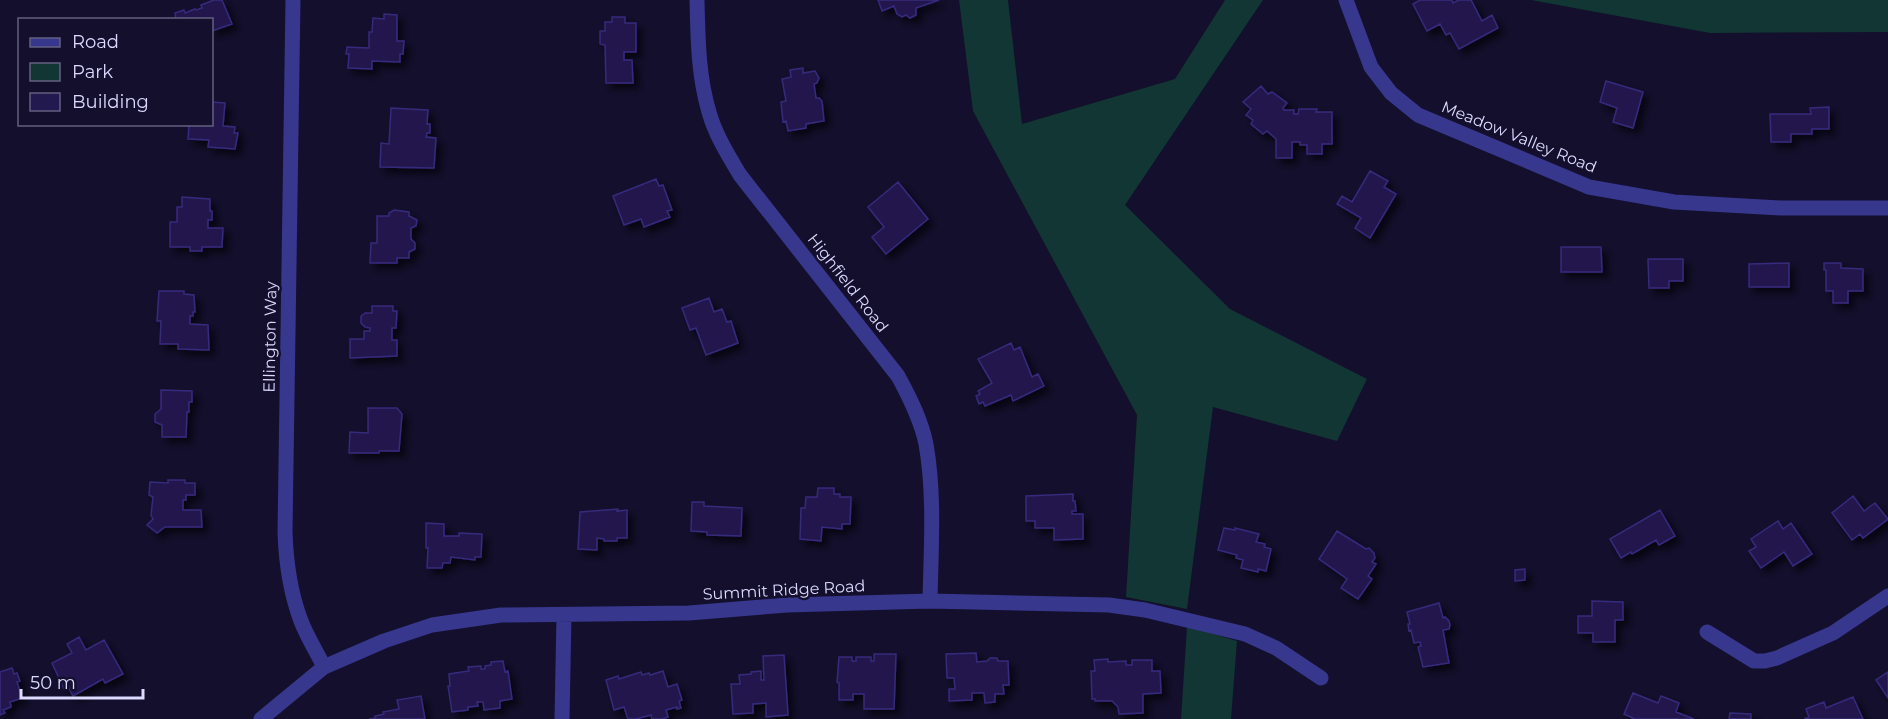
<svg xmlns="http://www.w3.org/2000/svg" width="1888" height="719" font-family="Montserrat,sans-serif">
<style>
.green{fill:#113633}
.building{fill:#22194e;stroke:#362a7c;stroke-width:1.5;filter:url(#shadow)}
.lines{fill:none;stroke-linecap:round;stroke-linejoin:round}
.minor{stroke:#37378e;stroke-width:15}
.labels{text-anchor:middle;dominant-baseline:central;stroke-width:5;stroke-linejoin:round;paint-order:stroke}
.street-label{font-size:16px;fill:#dcdaff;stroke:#130f2c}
</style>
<defs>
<filter id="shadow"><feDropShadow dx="5.5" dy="5.5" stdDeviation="3" flood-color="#0009"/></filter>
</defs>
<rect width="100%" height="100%" fill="#130f2c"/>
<!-- green -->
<path class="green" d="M959,0H1008L1022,124L1175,79L1225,0H1263L1125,205L1230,309L1367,379L1337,441L1213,407L1187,609L1126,597L1137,415L973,111Z
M1531,0H1888V32L1710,33Z
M1187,626L1237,641L1231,719H1181Z"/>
<!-- building -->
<path class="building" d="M214,0H222L232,24L212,31V20H176L175,13L184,10L185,13L195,9L196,10L202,8L201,5Z
M878,0H939L916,8V15L910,18L906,15L902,17L897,14L894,6L882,11Z
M1420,0H1452L1453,3L1459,0H1471L1482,21L1492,15L1498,28L1459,49L1450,33L1446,35L1440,24L1427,31L1413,4Z
M384,14L397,15V41H404L403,54H400V62L372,61V69L348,68L349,54H346L347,47L369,48V32H372L373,18L384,19Z
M612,17H625V23H636V52H624V60H632L633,83H606L605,45L600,44V31H605V22H612Z
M803,68V73L815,71L819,78L817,83L814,84L816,98H819L822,101L824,121L806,124V128L788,131L786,121L783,122L781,102L786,101L782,79L791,77L790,70Z
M1606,81L1643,92L1633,128L1613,122L1617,108L1600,102Z
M1261,86L1268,94L1272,92L1287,103L1283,108L1284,110H1294V114H1298L1299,109H1317L1316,112H1332V144H1322V154H1307V145H1300V142H1292V158H1276V139L1267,131L1263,134L1251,124L1253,120L1246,115L1251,109L1243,102Z
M212,102L225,103L223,126L235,127L234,133H238L235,149L208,147L209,140L188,139L189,124H212Z
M1829,107V129H1812V134H1791V142H1771L1770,114H1811L1810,108Z
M391,108L428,110L427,124H430V133H427L426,137L436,138L434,168L380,167L381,143L389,144Z
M1370,171L1388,181L1384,187L1396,194L1370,238L1355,228L1361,218L1337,204L1342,196L1352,202Z
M656,179L659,186L663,185L672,210L667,211L670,217L644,227L641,219L624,225L613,196Z
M898,182L928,219L886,254L872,237L884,227L868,207Z
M182,197L210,199V211H212V220H208V228H223L222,247H202V251H190V247H170V222H177V207H182Z
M394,210L409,212V216L417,220L416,226L411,228V239L415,243V249L409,252V258H397V263H370L371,243H377V216H389V213Z
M1561,247H1601L1602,272H1561Z
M1648,259H1683V281H1669V288H1649Z
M1789,263V287H1749V264Z
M1824,263H1841V268L1863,269V291H1848V303H1833V291H1826V270H1824Z
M159,291H184V294L194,295L195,312H193V316H190V324L208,325L209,350L178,349V344H160L161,321H157Z
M709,298L714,312L722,309L727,322L731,321L738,343L706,355L696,328L690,330L682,308Z
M372,306H393V311H397L396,328H392V340H397V356L350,358V339H364V331H370V328L365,327L361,323V316L365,313H372Z
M1011,343L1014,350L1020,347L1032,377L1038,374L1044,386L1013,401L1011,395L985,406L983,402L979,404L976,396L980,394L978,391L992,383L978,359Z
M161,390L192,391V402H189V412H187L186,437H162V425L155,422V414L161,409Z
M368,408H397L402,414L399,451H379V453H349L350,432L368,433Z
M168,480H185V483H195V495H186V500H183V510H201L202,527H165L157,533L147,525L153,519L151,515L153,497L149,495L150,482L168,483Z
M818,488H834V494H840V497H851L850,524H842V529L822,527L821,541L800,539L801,508H805L806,497H817Z
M1073,494V501H1075L1076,511H1072V514H1083V539L1054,540V528H1035V521H1026V496Z
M1853,496L1864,511L1875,503L1888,519L1863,538L1860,534L1852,540L1832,513Z
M692,502H704V506L742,508L741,536L707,535V532L691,531Z
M618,509L617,511L627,510V538H617V541H604V539L597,538V550L578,549L580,512Z
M1660,510L1675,536L1659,545L1656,540L1632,554L1631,552L1621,558L1610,539Z
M1778,521L1783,529L1791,523L1812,554L1793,566L1784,552L1761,568L1749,551L1756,547L1751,539Z
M426,523L444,524V536H459V533L482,534L481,557H475V560L451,557L450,563H443L442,568H427L428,548H426Z
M1224,528L1235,530V528L1259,534L1256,542L1265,544L1264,547L1271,549L1266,571L1258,569V572L1241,568L1243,560L1236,558L1237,555L1218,550Z
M1337,531L1366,549L1369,548L1374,553L1375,558L1372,562L1376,564L1368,576L1372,579L1358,599L1341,588L1347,579L1319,559Z
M1525,569V580L1515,581V570Z
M1592,601L1623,602V620H1615V642H1593V633H1578V616H1592Z
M1439,603L1443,618L1445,617L1449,621L1450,625L1449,629L1443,630L1449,663L1423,667L1418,647L1421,646L1420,642L1414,643L1411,630L1409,631L1408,624H1410L1407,612Z
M79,637L86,650L104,640L123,674L105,683L103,679L73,696L68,687L64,689L52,663L72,653L67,644Z
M976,653L977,662L987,661L990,658H997L998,661H1008L1009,685H1003L1004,694H995V702L985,703L984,693H972V700L949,701V689H955L954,678H947L946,654Z
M874,654H896L894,709H864V694H853V700H839V683L837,682L839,657H852V661H856V657H871V661H874Z
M784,655L788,715L766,717V703L753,704V713L733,714L731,684H740L739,675L751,674V672L761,671V680H764L763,656Z
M1108,659V662L1126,661V665H1132V660H1152V671H1160L1161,693L1143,694V713L1119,714L1118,707L1112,701H1095V699H1092L1091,671H1095L1094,660Z
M503,661L505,672L508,671L512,699L500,701V708L484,710L483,702H477L478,706L468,707V710L452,712L448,686H450L449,674L469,671L468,667L481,666V669H485V666L491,665V662Z
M12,668L14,674L17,673L20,681L17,682L22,698L10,702L11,707L3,710L5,713L0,715V672Z
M663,671L668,687L677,684L682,700L679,701L681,708L677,709V707L666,710L668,717L662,719H652L651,715L636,719H628L624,707L614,710L606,680L618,676L619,679L641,672L642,675L649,673L650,675Z
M1888,672V698L1876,680Z
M1633,693L1658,703L1661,696L1679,703L1676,712L1694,719H1632L1633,718L1624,714Z
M421,696L425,719H369L375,718V716L384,714L383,712L399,709L397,700Z
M1853,697L1863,719H1804L1809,717L1806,709L1824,702L1826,708Z
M1730,713L1751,714V719H1729Z"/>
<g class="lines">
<!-- minor -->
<path class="minor" d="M293,0L285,532C286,563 290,592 301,621C307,637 317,652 324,667
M697,0C698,38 698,75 709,112C715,134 728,155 740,175L898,376C910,398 921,420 926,444C935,495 931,549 930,601
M1346,0L1371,67L1391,93L1418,115L1589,187L1674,202L1782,208H1888
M1707,632L1754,661H1765L1777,658L1833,633L1888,596
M261,719L324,667L384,641L432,625L501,615L689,613L787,605L930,601L1109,605L1145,610L1245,634L1276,648L1321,678
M562,719L564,615"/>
</g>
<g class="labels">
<!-- street labels -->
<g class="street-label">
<text transform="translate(1519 137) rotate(22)">Meadow Valley Road</text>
<text transform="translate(848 283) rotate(52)">Highfield Road</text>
<text transform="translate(270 337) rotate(-89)">Ellington Way</text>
<text transform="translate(784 590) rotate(-3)">Summit Ridge Road</text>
</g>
</g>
<!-- legend -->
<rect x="18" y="18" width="195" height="108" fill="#130f2c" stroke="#636080" stroke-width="1.5"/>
<rect x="30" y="38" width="30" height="9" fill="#37378e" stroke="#636080" stroke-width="1.5"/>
<text x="72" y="48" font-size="18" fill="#dcdaff">Road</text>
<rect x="30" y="63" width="30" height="18" fill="#113633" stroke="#636080" stroke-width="1.5"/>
<text x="72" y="78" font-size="18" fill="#dcdaff">Park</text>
<rect x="30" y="93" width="30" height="18" fill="#22194e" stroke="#636080" stroke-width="1.5"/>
<text x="72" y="108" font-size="18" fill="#dcdaff">Building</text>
<!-- scale -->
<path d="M21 689v9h122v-9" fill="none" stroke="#dcdaff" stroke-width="3"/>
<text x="30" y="689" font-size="18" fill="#dcdaff" stroke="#130f2c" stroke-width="4.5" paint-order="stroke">50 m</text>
</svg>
